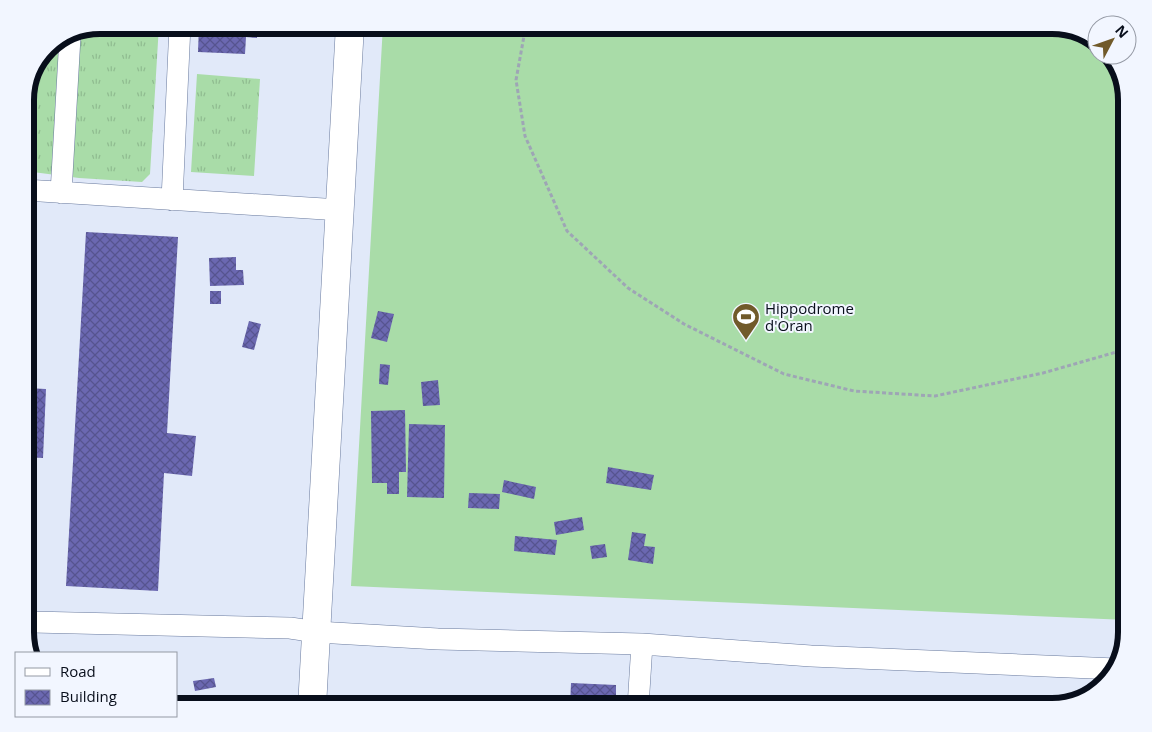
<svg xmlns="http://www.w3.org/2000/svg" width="1152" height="732" font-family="'Open Sans',sans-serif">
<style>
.grass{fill:url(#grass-tufts)}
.pitch{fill:#a9dca8}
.building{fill:url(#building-cross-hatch)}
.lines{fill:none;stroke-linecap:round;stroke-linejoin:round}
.minor-casing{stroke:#697a9e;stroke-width:22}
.major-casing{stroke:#697a9e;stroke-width:29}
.path{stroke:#9ea5b5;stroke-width:3;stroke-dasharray:4 2.5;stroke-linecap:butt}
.minor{stroke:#fff;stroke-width:21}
.major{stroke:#fff;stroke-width:28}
.labels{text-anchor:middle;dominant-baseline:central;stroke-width:4;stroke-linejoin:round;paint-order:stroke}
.poi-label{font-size:15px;fill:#080e1b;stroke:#f2f6ff;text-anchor:start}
.rim{fill:none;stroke:#080e1b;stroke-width:6}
</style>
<defs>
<pattern id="grass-tufts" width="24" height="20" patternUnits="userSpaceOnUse" patternTransform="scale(1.25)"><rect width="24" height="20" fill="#a9dca8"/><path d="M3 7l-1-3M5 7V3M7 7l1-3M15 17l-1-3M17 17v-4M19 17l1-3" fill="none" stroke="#90bc90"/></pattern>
<pattern id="building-cross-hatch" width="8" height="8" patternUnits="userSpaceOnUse" patternTransform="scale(1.25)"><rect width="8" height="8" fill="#6b68b1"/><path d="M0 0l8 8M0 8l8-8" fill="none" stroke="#56548f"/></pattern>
</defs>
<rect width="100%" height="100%" fill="#e1e9f9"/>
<!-- grass -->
<path class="grass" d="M100,25H159L150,174L142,182L79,178L25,171V96L47,47Z
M197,74L260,79L254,176L191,172Z"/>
<!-- pitch -->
<path class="pitch" d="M383,25H1052L1093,38L1097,41V55H1110L1117,63L1127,96V620L351,586Z"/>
<!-- building -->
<path class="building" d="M199,25L257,26V38L246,37L245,54L198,52Z
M86,232L178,237L167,433L196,436L192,476L164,473L158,591L66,586Z
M236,257V270H243L244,285L210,286L209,258Z
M210,291H221V304H210Z
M378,311L394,314L387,342L371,338Z
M249,321L261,324L254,350L242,347Z
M380,364L390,365L388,385L379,384Z
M438,380L440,405L423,406L421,382Z
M25,388L46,389L43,458L25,457Z
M405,410L406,472H399V494H387V483H372L371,411Z
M409,424L445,425L444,498L407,497Z
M608,467L654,475L651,490L606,483Z
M504,480L536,487L534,499L502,492Z
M469,493L500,494L499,509L468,508Z
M582,517L584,530L556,535L554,522Z
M632,532L646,534L644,546L655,547L653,564L628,560Z
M515,536L557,540L555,555L514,551Z
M605,544L607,557L592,559L590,546Z
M214,678L216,687L195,691L193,681Z
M571,683L616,685V707H570Z"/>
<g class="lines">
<defs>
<path id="minor" d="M25,190L340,210
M61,193L70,37
M172,200L180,25
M25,619L32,622L290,628L317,632L438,639L642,644L811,656L1116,669
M638,707L642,644"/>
<path id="major" d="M312,707L350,25"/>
</defs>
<!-- minor casing -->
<use href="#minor" class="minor-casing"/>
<!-- major casing -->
<use href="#major" class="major-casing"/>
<!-- path -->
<path class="path" d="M526,25L516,80L525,136L567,231L628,288L684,324L784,374L854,391L935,396L1043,373L1127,349"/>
<!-- minor -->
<use href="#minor" class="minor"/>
<!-- major -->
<use href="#major" class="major"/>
</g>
<!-- icons -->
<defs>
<symbol id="stadium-pin" viewBox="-11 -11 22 30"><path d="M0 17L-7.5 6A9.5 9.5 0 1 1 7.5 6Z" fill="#715a2a" stroke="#f2f6ff"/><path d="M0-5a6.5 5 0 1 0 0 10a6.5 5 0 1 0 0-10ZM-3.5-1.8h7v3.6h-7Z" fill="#fff"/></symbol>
</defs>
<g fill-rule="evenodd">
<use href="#stadium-pin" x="730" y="301" width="32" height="43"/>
</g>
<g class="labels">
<!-- poi labels -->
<g class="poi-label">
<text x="765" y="308">Hippodrome<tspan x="765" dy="17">d'Oran</tspan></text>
</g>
</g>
<!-- crop -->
<path d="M0 0H1152V732H0ZM100 34H1052A66 66 0 0 1 1118 100V632A66 66 0 0 1 1052 698H100A66 66 0 0 1 34 632V100A66 66 0 0 1 100 34Z" fill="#f2f6ff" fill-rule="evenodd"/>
<path class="rim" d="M100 34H1052A66 66 0 0 1 1118 100V632A66 66 0 0 1 1052 698H100A66 66 0 0 1 34 632V100A66 66 0 0 1 100 34Z"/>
<!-- legend -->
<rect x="15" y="652" width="162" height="65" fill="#f2f6ff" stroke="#9499a4"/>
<rect x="25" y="668" width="25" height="8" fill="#ffffff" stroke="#9499a4"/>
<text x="60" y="677" font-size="15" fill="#080e1b">Road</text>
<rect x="25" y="690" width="25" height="15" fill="url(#building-cross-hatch)" stroke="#9499a4"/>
<text x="60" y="702" font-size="15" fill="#080e1b">Building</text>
<!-- north arrow -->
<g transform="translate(1112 40) rotate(49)"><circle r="24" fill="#f2f6ff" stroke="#9499a4"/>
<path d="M0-4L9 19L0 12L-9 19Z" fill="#715a2a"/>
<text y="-8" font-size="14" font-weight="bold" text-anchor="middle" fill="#080e1b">N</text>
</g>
</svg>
